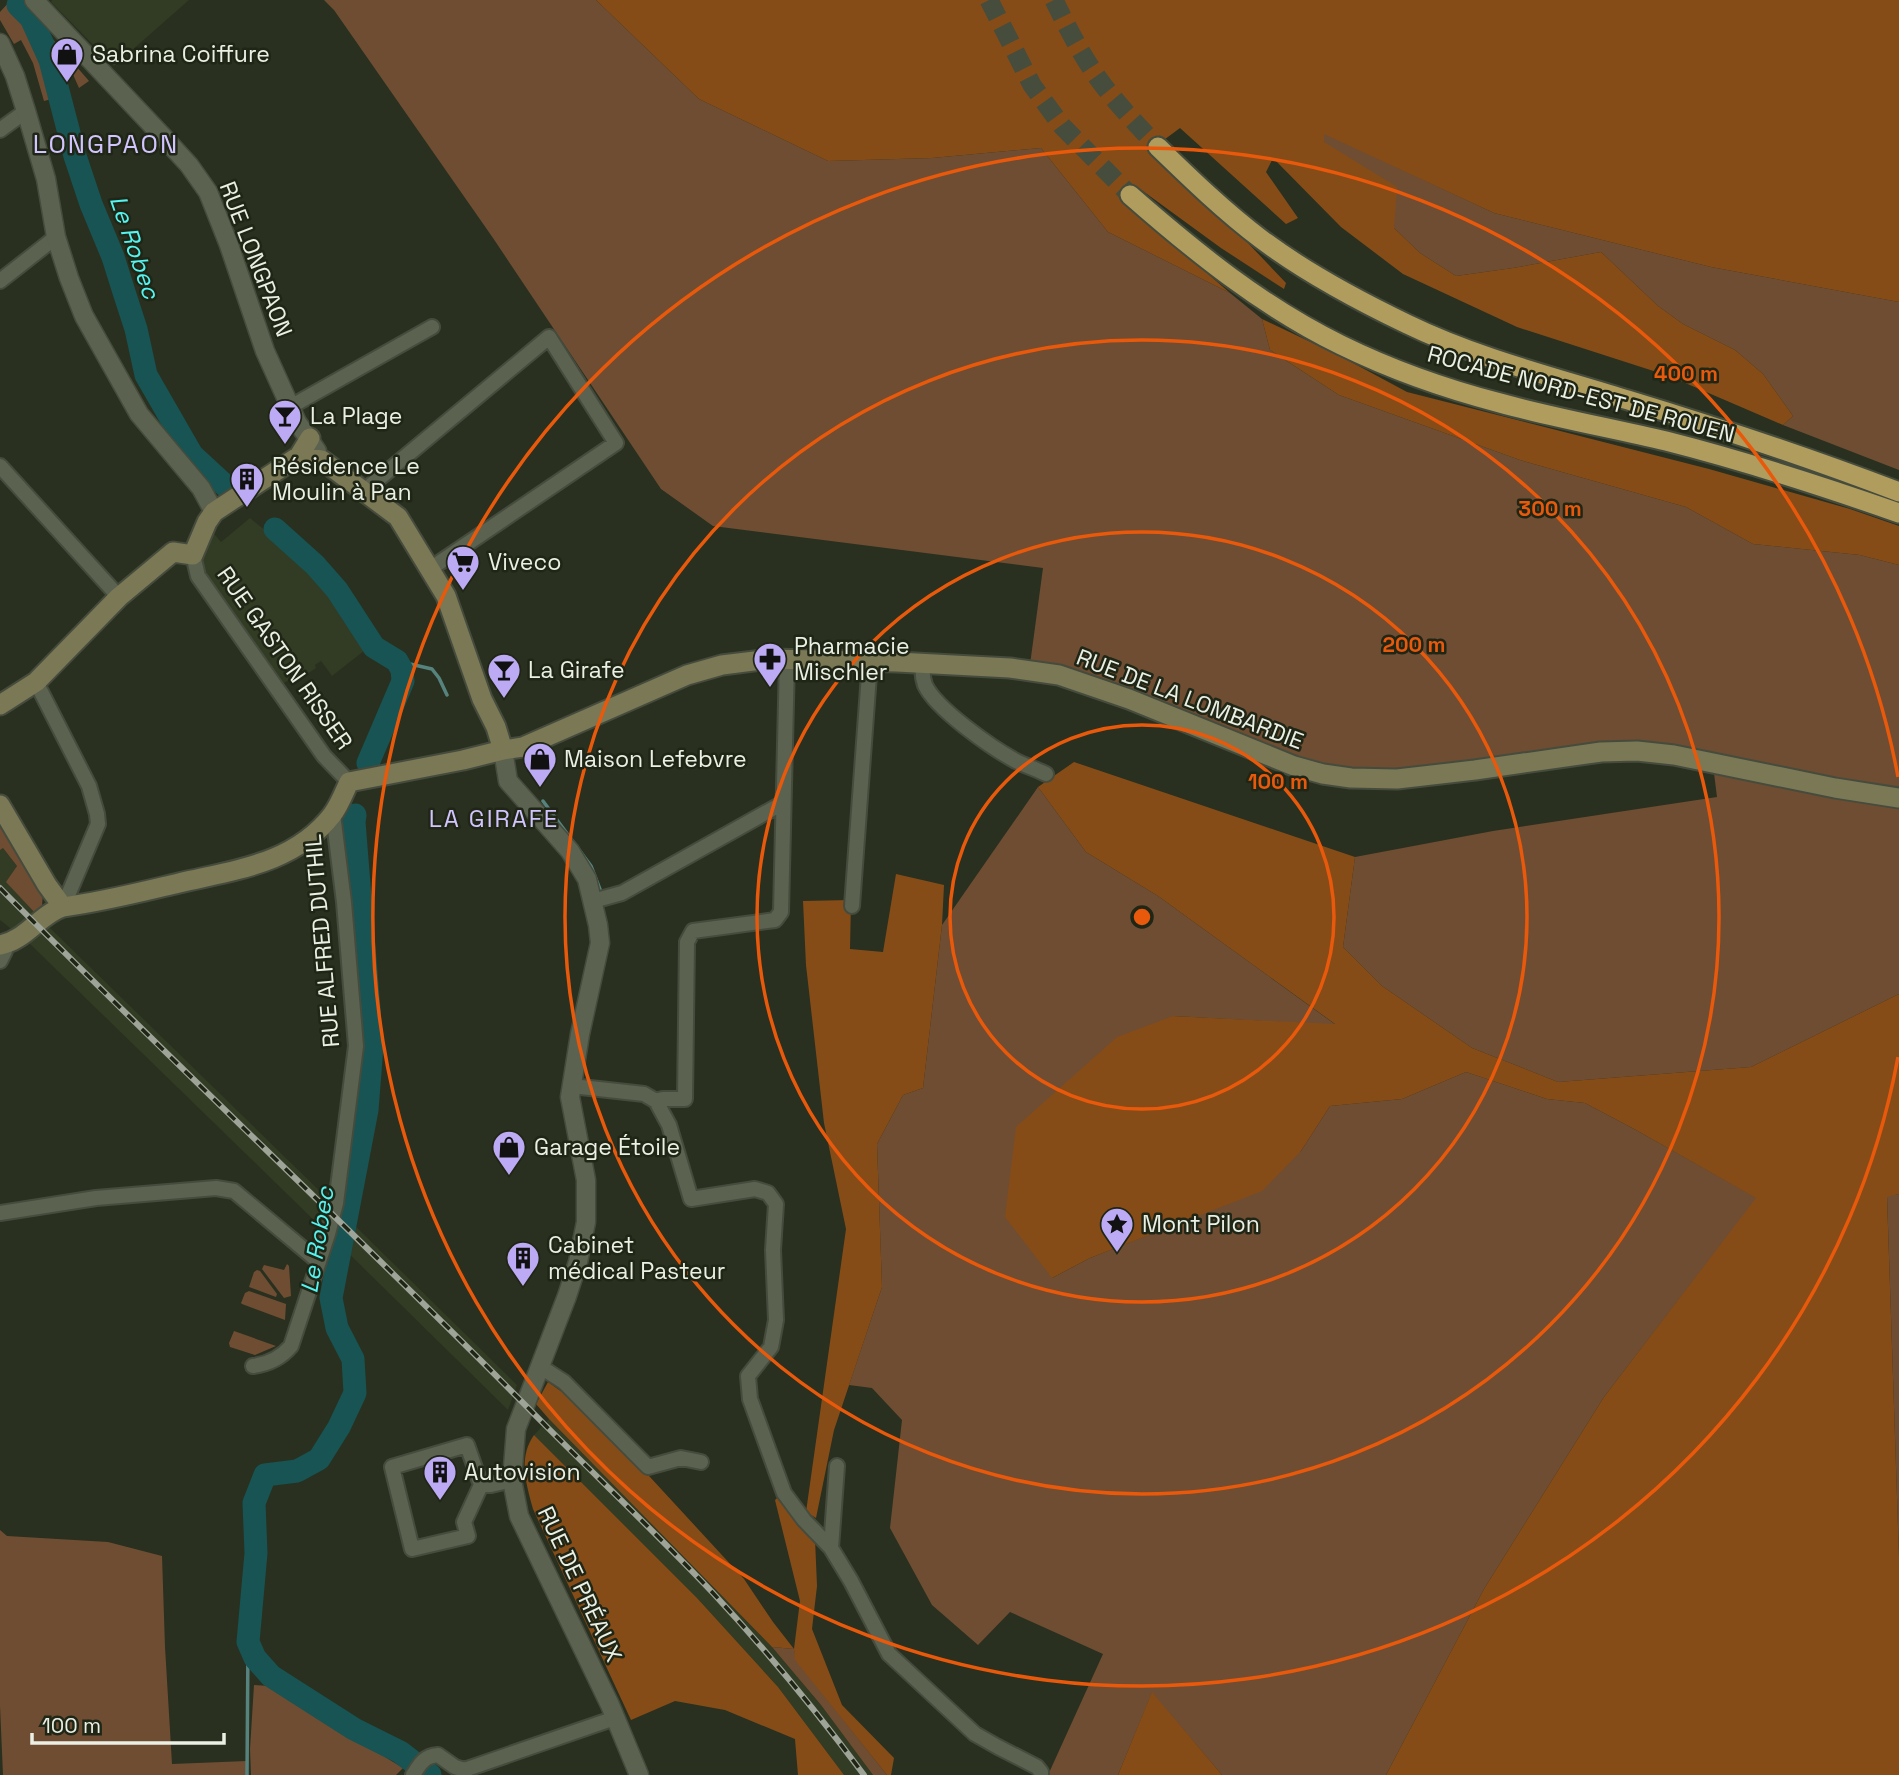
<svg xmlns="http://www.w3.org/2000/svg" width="1899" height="1775" font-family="'Space Grotesk',sans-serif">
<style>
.built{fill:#323b23}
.green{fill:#6f4d32}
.forest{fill:#864c18}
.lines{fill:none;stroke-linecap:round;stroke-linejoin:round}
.stream{stroke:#57837f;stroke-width:3.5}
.river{stroke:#175453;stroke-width:23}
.trunk-tunnel{stroke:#464d3d;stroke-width:19;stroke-dasharray:19 10;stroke-linecap:butt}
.minor-casing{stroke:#464c3d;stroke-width:18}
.tertiary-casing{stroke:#464c3d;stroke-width:21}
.secondary-casing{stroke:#464c3d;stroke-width:23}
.trunk-casing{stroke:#464c3d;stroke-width:23}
.minor{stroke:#5b6250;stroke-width:14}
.tertiary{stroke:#5b6250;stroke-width:18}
.secondary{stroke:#7b7855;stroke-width:19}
.trunk{stroke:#b09d5e;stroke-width:19}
.rail-casing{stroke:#9ea497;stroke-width:6}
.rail{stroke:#202616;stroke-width:3.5;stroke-dasharray:10;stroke-linecap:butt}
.ring{fill:none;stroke:#e8590c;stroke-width:3.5}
.labels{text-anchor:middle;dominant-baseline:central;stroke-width:5;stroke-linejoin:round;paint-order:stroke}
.poi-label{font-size:23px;fill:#ebf0e5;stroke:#202616;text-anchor:start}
.street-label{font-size:23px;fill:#ebf0e5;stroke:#202616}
.water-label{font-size:24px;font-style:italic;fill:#54f4f1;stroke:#202616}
.neighbourhood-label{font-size:24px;letter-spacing:2px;fill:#d2c5ff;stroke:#202616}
.quarter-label{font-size:26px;letter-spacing:2px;fill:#d2c5ff;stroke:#202616}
.centre{fill:#e8590c;stroke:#202616;stroke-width:3.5}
.ring-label{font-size:21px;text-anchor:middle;font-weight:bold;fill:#e8590c;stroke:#202616;stroke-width:5;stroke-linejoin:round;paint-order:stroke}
</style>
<rect width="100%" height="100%" fill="#29301f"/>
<!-- built -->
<path class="built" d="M52,0H189L114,66L51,2Z
M250,518L316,572L357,626L369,647L332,676L321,661L315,665L316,668L301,678L298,674L284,683L243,626L203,575L201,555L210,529L221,542Z
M2,847L17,866L7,882L35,913L15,932L0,920V850Z
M49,927L329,1200L323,1229L28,942Z
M343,1214L517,1385L508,1410L335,1240Z
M549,1419L772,1647L821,1705L873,1775H844L778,1687L697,1598L534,1435Z"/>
<!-- green -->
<path class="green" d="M11,0L29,20L49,61L59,97L44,101L33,63L21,40L14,44L0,20V12Z
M324,0H596L699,99L828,161L932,158L1041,148L1108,232L1230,293L1262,319L1270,350L1339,395L1520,460L1686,507L1753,544L1860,555L1899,565V994L1751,1067L1558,1082L1472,1048L1382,986L1343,947L1355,857L1493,831L1717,797L1713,765L1625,755L1370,784L1029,672L1043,568L713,526L661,489L493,238L334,10Z
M30,13L89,81L79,88L67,61L53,65Z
M1324,133L1494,213L1711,267L1899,302V470L1783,425L1793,416L1763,374L1735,350L1683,324L1658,306L1601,252L1513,268L1456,276L1420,253L1394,228L1324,142Z
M1038,787L1086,852L1158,896L1336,1025L1173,1016L1052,1278L1090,1258L1178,1223L1301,1151L1330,1106L1402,1099L1466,1072L1547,1099L1585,1103L1636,1130L1757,1198L1604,1397L1484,1589L1386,1775H1222L1152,1693L1118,1775H1048L1103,1654L1010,1612L978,1645L932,1605L890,1528L902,1420L872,1388L849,1385L882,1287L877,1144L903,1095L923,1088L942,925Z
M0,827L43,894L42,905L35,913L6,882L17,866L3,848L0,850Z
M1899,1194V1557L1887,1196Z
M287,1264L289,1266L291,1296L284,1298L262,1269L264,1265L284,1270Z
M257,1270L260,1271L277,1294L276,1297L249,1287L254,1272Z
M249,1291L286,1304L285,1320L242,1304L241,1303L245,1293Z
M234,1331L276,1346L255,1355L230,1347L229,1343Z
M0,1530L7,1536L108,1542L162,1556L165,1647L172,1764L247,1761L246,1775H3L0,1706Z
M772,1647L794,1649L796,1660L887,1775H873L821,1705Z
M254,1685L269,1686L403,1768L396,1775H251L250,1749Z"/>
<!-- forest -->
<path class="forest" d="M596,0H1899V302L1711,267L1494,213L1324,134V142L1397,187L1394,228L1420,253L1456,276L1513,268L1601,252L1658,306L1683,324L1735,350L1763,374L1793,416L1783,425L1669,376L1517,327L1403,274L1341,227L1273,158L1266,172L1298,218L1286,224L1180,128L1149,151L1227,221L1286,283L1284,289L1221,248L1136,186L1125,202L1230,293L1108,232L1041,148L932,158L828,161L699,99Z
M1262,319L1340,356L1407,392L1709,469L1850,509L1899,526V565L1860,555L1753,544L1686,507L1520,460L1339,395L1270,350Z
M1074,762L1355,857L1343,947L1382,986L1472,1048L1558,1082L1751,1067L1899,994V1194L1887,1197L1899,1557V1775H1386L1484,1589L1604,1397L1756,1198L1636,1130L1585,1103L1547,1099L1466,1072L1402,1099L1330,1106L1301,1151L1262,1191L1090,1258L1052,1278L1005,1217L1016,1127L1117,1037L1173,1016L1335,1024L1158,896L1086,852L1038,787Z
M896,874L944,885L942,925L923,1088L903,1095L877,1144L882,1287L834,1430L816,1518L806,1512L846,1229L824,1123L806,965L803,901L851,900L850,949L883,952Z
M548,1382L569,1397L650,1477L744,1579L773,1622L794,1649L800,1601L775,1500L781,1494L794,1519L815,1539L817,1586L812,1629L842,1705L894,1758L891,1775H887L795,1660L794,1649L772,1647L549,1419L536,1404Z
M534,1435L697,1598L778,1687L844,1775H798L795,1739L725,1710L675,1701L631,1720L533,1509C526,1483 518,1458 534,1435Z
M1152,1692L1222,1775H1118Z"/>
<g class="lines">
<!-- stream -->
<path class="stream" d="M397,661L432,669L439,678L447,695
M543,801L591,866L601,892
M247,1775L248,1642"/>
<!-- river -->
<path class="river" d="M18,5L31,18L50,60L75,156L91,204L113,257L124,292L136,329L146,375L192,455L230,490
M275,529L315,565L337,590L374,647L397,661L402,670L403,681L368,763
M355,815L354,822L372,1046L367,1110L331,1298L337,1328L353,1359L355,1393L339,1427L319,1459L297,1471L265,1475L254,1503L256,1553L248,1642L255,1658L271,1676L354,1729L400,1752L430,1775"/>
<!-- trunk-tunnel -->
<path class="trunk-tunnel" d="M989,0L1032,85L1062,126L1130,195
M1054,0C1068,29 1084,60 1103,85C1120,107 1139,127 1158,147"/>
<defs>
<path id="minor" d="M0,130L26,111
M0,281L56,237
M290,407L432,327
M0,466L119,597
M364,491L549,337L616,443L430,569
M193,555L198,576L324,756L349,782
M923,663C922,671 922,677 925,685C936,709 992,748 1016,761C1026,766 1036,769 1046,774
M36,682L89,786L97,814L98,824L63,907
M593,901L622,893L783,803
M852,906L870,661
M0,961L5,951V944
M572,1086L644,1094L656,1101L669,1125L691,1199L755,1189L768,1193L776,1204L773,1250L776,1320L771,1347L748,1376L750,1399L784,1493L804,1520L831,1548L851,1581L889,1654L975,1734L998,1747L1037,1767L1041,1772V1775
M656,1101L663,1099H685L687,942L693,931L775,920L781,912L787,660
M0,1213L96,1198L216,1188L234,1191L319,1262
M253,1366C268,1364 281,1358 291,1346L328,1234L336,1203L356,1046L344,902L333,814
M540,1368L547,1371L564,1382L648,1467L681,1458L701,1462
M481,1485L467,1445L392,1467L412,1549L468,1536L464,1522L481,1485H491L512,1480
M831,1548L837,1466
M413,1775C420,1764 424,1756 438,1755L455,1767L464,1770L615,1718"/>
<path id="tertiary" d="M34,0L167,141L189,165L208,192L229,245L265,351L297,422L317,451
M0,43L15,76L26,111L46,179L56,237L69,278L84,316L139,414L201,488L214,512
M503,750L508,781L570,851L587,879L598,925L600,943L580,1034L570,1097L586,1180V1222L578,1262L567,1296L516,1429L512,1480L519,1516L610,1705L639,1775"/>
<path id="secondary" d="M299,456L322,460L398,517L446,596L482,699L496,727L503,750
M0,705L36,682L119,597L173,552L193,555L207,522L214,512L299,456L310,438
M0,805L47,885L63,907
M0,945C25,941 40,914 63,907C102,902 141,892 179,883C234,870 294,864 332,815C339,806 344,793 349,782L463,760L503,750L523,747L687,675L722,665L770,659L897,662L1010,668L1059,675L1129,699L1294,766L1323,774L1351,778L1397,779L1475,770L1601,752L1637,751L1674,755L1835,788L1899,798"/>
<path id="trunk" d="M1158,147C1191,179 1224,211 1261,239C1305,272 1357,300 1407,324C1477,358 1554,377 1628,400C1720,428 1810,458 1899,492
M1130,195C1195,252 1263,307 1341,345C1392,370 1446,389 1500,403C1555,418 1611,428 1666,441C1745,461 1822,486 1899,513"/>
</defs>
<!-- minor casing -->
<use href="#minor" class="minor-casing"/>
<!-- tertiary casing -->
<use href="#tertiary" class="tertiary-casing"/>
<!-- secondary casing -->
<use href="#secondary" class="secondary-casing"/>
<!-- trunk casing -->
<use href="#trunk" class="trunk-casing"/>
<!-- minor -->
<use href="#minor" class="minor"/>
<!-- tertiary -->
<use href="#tertiary" class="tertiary"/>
<!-- secondary -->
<use href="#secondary" class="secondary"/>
<!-- trunk -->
<use href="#trunk" class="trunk"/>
<defs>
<path id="rail" d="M0,888C180,1070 367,1244 546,1426C602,1482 659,1536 713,1593C767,1651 817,1712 864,1775"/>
</defs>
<!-- rail casing -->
<use href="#rail" class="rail-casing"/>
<!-- rail -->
<use href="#rail" class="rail"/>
</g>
<!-- distance rings -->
<g class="ring">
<circle cx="1142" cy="917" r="192"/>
<circle cx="1142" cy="917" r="385"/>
<circle cx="1142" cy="917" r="577"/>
<path d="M1898 1057A769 769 0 1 1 1898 777"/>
</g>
<!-- icons -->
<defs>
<symbol id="shop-pin" viewBox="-11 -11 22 30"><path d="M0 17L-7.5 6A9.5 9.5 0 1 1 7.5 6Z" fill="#bcaaf5" stroke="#202616"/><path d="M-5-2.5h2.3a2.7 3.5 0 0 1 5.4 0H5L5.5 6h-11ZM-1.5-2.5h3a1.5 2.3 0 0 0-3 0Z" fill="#111"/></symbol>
<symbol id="bar-pin" viewBox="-11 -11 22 30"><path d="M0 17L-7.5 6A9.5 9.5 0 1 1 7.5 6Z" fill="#bcaaf5" stroke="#202616"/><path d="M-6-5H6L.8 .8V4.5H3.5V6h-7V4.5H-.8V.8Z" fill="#111"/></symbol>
<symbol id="building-pin" viewBox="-11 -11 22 30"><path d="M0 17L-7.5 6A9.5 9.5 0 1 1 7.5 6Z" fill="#bcaaf5" stroke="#202616"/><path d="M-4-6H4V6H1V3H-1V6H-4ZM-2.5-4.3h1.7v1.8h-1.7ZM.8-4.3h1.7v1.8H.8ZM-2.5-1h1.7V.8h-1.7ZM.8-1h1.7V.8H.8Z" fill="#111"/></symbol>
<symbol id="supermarket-pin" viewBox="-11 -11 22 30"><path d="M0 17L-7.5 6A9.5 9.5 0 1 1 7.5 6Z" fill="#bcaaf5" stroke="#202616"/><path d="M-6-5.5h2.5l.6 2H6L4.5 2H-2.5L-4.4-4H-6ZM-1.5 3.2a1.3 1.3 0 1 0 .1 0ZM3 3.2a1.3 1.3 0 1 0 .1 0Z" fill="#111"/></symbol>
<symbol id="pharmacy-pin" viewBox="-11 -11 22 30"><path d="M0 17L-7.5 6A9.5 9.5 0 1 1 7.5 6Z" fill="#bcaaf5" stroke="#202616"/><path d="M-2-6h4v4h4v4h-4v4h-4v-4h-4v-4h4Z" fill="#111"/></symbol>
<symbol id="sight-pin" viewBox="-11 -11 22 30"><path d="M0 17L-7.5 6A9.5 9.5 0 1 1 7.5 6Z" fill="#bcaaf5" stroke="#202616"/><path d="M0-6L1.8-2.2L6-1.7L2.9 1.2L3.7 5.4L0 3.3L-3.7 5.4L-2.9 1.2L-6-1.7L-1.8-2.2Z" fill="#111"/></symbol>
</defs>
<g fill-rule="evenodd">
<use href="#shop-pin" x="48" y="35" width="38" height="52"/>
<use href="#bar-pin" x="266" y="397" width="38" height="52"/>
<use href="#building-pin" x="228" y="460" width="38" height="52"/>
<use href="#supermarket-pin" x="444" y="543" width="38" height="52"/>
<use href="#pharmacy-pin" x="751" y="640" width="38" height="52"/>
<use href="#bar-pin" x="485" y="651" width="38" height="52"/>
<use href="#shop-pin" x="521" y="740" width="38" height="52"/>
<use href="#shop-pin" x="490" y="1128" width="38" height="52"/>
<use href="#sight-pin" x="1098" y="1205" width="38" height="52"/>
<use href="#building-pin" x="504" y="1239" width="38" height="52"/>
<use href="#building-pin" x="421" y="1453" width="38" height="52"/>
</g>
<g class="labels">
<!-- poi labels -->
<g class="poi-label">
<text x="92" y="54">Sabrina Coiffure</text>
<text x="310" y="416">La Plage</text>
<text x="272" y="466">Résidence Le<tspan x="272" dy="26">Moulin à Pan</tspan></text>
<text x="488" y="562">Viveco</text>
<text x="794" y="646">Pharmacie<tspan x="794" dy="26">Mischler</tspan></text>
<text x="528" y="670">La Girafe</text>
<text x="564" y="759">Maison Lefebvre</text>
<text x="534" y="1147">Garage Étoile</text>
<text x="1142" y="1224">Mont Pilon</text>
<text x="548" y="1245">Cabinet<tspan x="548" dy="26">médical Pasteur</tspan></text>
<text x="464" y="1472">Autovision</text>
</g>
<!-- street labels -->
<g class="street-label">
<text transform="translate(256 259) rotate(69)">RUE LONGPAON</text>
<text transform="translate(1581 394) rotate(15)">ROCADE NORD-EST DE ROUEN</text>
<text transform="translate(285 658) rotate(55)">RUE GASTON RISSER</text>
<text transform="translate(1190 699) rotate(21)">RUE DE LA LOMBARDIE</text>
<text transform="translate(322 941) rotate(-95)">RUE ALFRED DUTHIL</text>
<text transform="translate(580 1584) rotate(65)">RUE DE PRÉAUX</text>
</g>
<!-- water labels -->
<g class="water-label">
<text transform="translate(135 247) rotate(71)">Le Robec</text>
<text transform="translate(317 1240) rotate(-81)">Le Robec</text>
</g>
<!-- neighbourhood labels -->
<g class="neighbourhood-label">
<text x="494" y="818">LA GIRAFE</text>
</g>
<!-- quarter labels -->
<g class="quarter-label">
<text x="106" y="144">LONGPAON</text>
</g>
</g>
<circle cx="1142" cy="917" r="10" class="centre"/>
<g class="ring-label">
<text x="1686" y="381">400 m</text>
<text x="1550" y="516">300 m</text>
<text x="1414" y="652">200 m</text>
<text x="1278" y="789">100 m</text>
</g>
<!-- scale -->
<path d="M32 1733v10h192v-10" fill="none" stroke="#ebf0e5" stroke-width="3.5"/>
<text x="42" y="1733" font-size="21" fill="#ebf0e5" stroke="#202616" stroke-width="5" paint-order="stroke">100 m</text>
</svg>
